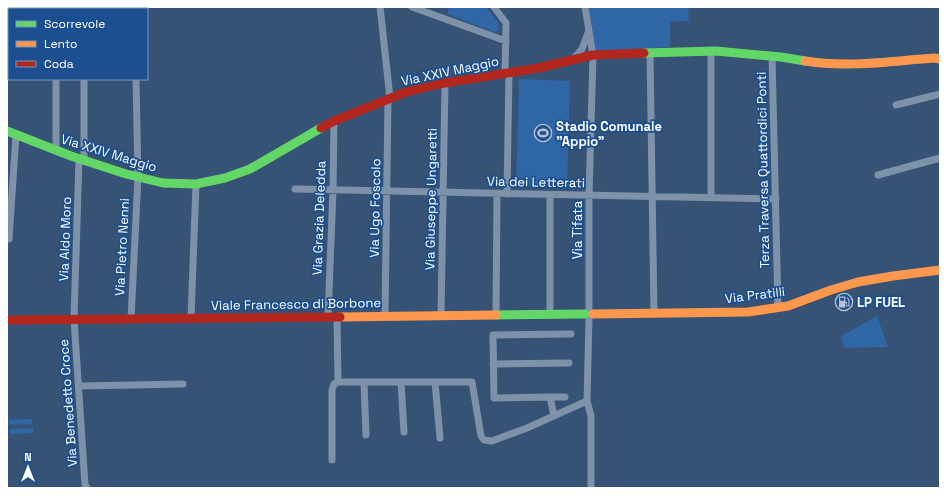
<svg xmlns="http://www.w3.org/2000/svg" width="947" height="495" font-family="'Space Grotesk',sans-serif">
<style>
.green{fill:#2f66a5}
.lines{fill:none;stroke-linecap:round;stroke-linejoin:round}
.street{stroke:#7d92a8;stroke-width:7}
.fast{stroke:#63d668;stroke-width:9}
.slow{stroke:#ff974d;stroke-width:9}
.jam{stroke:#b3261e;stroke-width:9}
.labels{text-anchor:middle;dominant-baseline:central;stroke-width:3.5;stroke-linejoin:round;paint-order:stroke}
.street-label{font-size:13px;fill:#fff;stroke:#1b4f8f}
.poi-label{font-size:13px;font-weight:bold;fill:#fff;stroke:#1b4f8f;text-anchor:start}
</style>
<rect width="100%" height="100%" fill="#365274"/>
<!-- green -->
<path class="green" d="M448,7H486L498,23L499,31L493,32L448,14Z
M589,7H688L689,21L670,22V47L596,51Z
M519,79L570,81L567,187L516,185Z
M877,316L888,347L844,348L841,336Z
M32,419V424L9,425V420Z
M33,428V433L10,434V429Z"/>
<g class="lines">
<!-- street -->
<path class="street" d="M380,7L390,98
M412,7L506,41
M494,7L506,23L505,73
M585,7L593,55L589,195V310
M57,9V7
M85,9V7
M711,51V197
M650,52L654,314
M772,56L778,308
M573,59L582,49L588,33
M896,105L940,94
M56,150V79
M79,159L74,319L85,485L87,488
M84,160V79
M878,175L940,158
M295,189L776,199
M507,194L509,73
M7,239H9L16,135
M496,315L497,194
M550,315V195
M385,316L388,99
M441,316L445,83
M328,317L333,190L334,121
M337,317L338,382H472L481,436L484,440L492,441L527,428L587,401
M191,318L196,184
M131,319L138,177L136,79
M589,319L587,401L591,416V488
M493,364L569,363
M364,382L366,435
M401,382L404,432
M435,382L440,438
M79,386L183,384
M550,397H565
M554,416L550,397L494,398L493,335L571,334
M332,460V390L334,384L338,382"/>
<!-- fast -->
<path class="fast" d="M644,53L716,51L781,57L805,61
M7,131L71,156L126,174L163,183L196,184L225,178L250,169L321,128
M496,315L585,314"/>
<!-- slow -->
<path class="slow" d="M805,61C848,68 891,61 934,58L940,59
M593,314L748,312L788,306L831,290L858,282L893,276L940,270
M340,317L496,315"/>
<!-- jam -->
<path class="jam" d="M321,128L334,121L406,92L439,84L538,68L593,55L644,53
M7,320L340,317"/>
</g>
<!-- icons -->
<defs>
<symbol id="stadium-ring" viewBox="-11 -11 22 22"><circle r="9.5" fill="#1b4f8f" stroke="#b9c2ce" stroke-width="1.5"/><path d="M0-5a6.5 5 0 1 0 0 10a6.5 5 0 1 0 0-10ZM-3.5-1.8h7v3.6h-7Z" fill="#b9c2ce"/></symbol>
<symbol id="fuel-ring" viewBox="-11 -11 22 22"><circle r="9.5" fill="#1b4f8f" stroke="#b9c2ce" stroke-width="1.5"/><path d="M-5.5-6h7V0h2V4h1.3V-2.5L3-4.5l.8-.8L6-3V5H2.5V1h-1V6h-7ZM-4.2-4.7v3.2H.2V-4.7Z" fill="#b9c2ce"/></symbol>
</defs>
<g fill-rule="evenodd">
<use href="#stadium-ring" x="533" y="123" width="20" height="20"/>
<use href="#fuel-ring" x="834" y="292" width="20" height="20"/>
</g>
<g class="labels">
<!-- street labels -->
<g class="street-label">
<text transform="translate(450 71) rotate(-12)">Via XXIV Maggio</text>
<text transform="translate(109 153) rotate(17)">Via XXIV Maggio</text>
<text transform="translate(763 170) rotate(-91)">Terza Traversa Quattordici Ponti</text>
<text transform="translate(536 182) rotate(1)">Via dei Letterati</text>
<text transform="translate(431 199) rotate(-89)">Via Giuseppe Ungaretti</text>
<text transform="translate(375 208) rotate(-89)">Via Ugo Foscolo</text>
<text transform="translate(319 218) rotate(-88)">Via Grazia Deledda</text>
<text transform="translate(577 230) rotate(-90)">Via Tifata</text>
<text transform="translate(65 239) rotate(-88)">Via Aldo Moro</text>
<text transform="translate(122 247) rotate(-87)">Via Pietro Nenni</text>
<text transform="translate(755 295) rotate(-7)">Via Pratilli</text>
<text transform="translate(296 304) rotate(-1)">Viale Francesco di Borbone</text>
<text transform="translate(68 403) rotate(-94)">Via Benedetto Croce</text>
</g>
<!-- poi labels -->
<g class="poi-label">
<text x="556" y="126">Stadio Comunale<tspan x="556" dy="15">"Appio"</tspan></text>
<text x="857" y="302">LP FUEL</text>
</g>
</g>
<!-- border -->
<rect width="947" height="495" fill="none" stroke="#ffffff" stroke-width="16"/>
<!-- legend -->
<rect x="8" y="8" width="140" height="72" fill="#1b4f8f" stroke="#7695bc"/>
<rect x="16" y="21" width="20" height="6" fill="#63d668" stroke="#7695bc"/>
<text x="44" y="28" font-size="12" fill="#ffffff">Scorrevole</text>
<rect x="16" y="41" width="20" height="6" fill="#ff974d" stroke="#7695bc"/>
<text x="44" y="48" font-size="12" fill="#ffffff">Lento</text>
<rect x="16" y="61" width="20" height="6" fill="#b3261e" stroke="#7695bc"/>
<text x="44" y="68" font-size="12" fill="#ffffff">Coda</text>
<!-- north arrow -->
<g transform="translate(28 467)" stroke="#1b4f8f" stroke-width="3" paint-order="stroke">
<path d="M0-3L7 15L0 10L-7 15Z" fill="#ffffff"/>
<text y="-6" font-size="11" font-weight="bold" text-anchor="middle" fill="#ffffff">N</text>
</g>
</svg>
